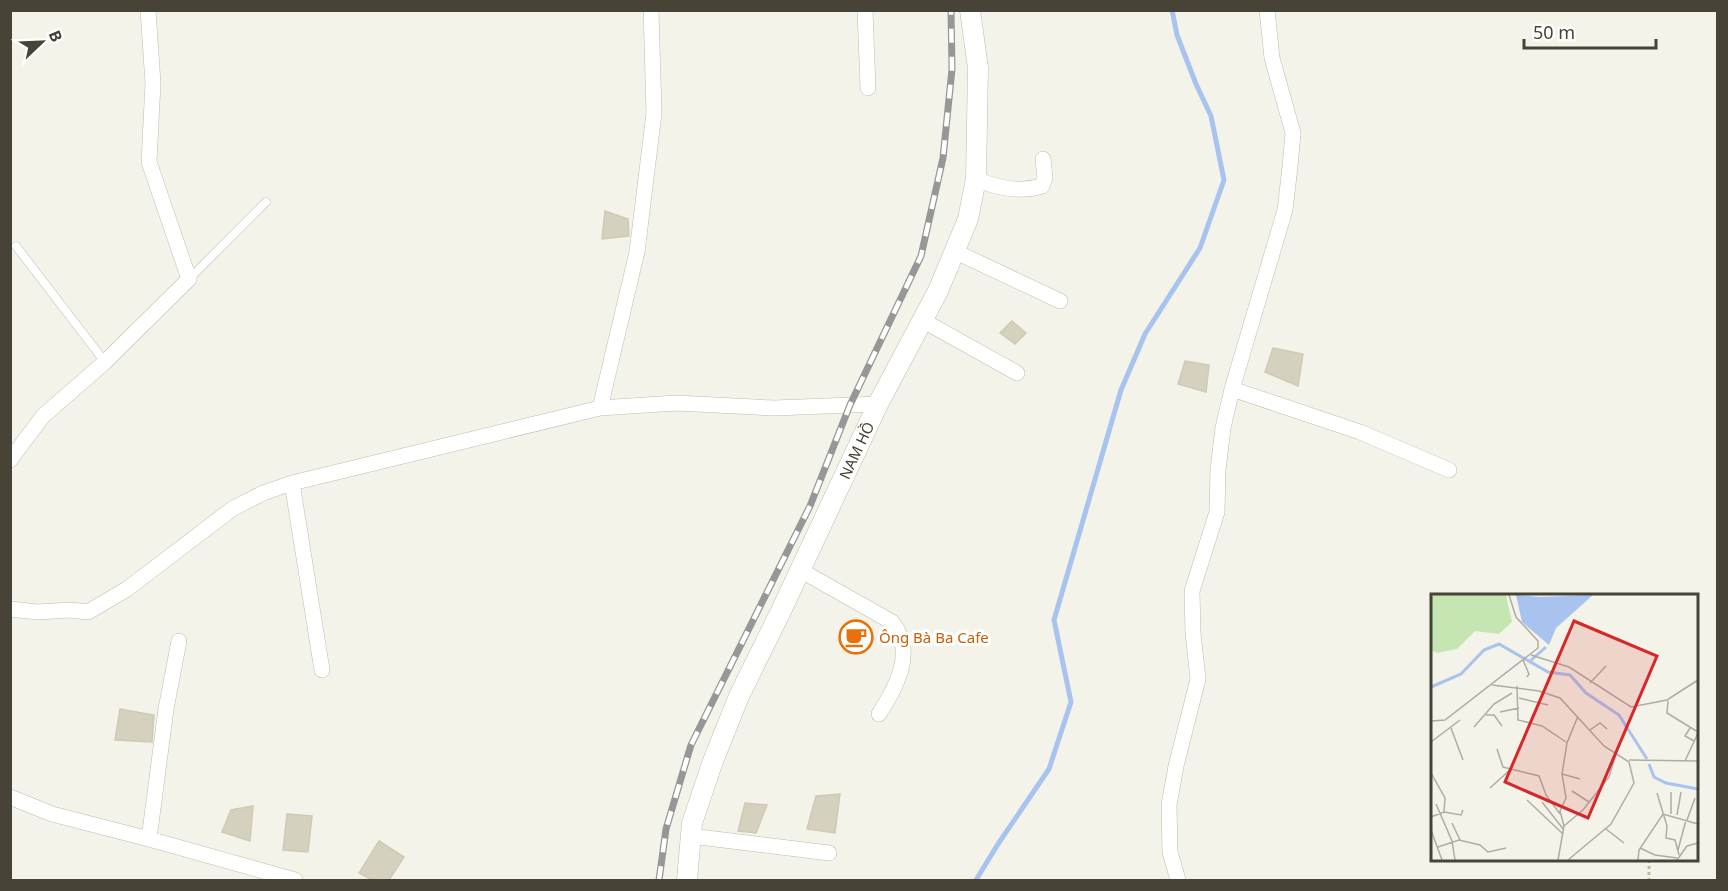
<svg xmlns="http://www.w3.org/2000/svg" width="1728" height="891" font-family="'Noto Sans',sans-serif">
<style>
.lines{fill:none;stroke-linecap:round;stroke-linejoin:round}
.stream{stroke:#a8c3ee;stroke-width:5}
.building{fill:#d5d1bf;stroke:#d0cab2;stroke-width:1.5}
.service-casing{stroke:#bfbcac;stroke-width:9}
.minor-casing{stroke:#bfbcac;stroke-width:16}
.tertiary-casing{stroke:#bfbcac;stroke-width:21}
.path{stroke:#c0bb9d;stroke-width:3;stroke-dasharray:3 3;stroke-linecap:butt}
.service{stroke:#fff;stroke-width:8}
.minor{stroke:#fff;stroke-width:15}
.tertiary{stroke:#fff;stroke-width:20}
.rail-casing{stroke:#979797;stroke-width:7}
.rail{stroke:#fff;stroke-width:4.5;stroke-dasharray:14;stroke-linecap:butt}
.labels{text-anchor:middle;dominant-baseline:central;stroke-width:6;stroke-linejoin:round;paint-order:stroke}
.street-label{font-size:15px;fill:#474437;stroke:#fff}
.food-label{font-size:15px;fill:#c56008;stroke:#fff;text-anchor:start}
.inset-river{fill:none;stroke:#a8c3ee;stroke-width:3}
.inset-road{fill:none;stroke:#afada2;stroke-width:1.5}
.view{fill:#d62828;fill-opacity:0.15;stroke:#d62828;stroke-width:3}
.inset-edge{fill:none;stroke:#474437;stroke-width:3}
</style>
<rect width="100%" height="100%" fill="#f4f3e9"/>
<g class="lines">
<!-- stream -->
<path class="stream" d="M976,880L998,844L1049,769L1071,702L1054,620L1121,390L1145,334L1200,248L1224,180L1211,116L1196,84L1177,35L1172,10"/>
</g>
<!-- building -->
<path class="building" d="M605,211L628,219L629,236L602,239Z
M1012,321L1026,333L1015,344L1000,333Z
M1273,348L1303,354L1298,386L1265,372Z
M1185,361L1209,365L1206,392L1178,384Z
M120,709L154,715L152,742L115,740Z
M840,794L835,833L807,829L816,796Z
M745,803L767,805L756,833L738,831Z
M253,806L250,841L222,832L231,810Z
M287,814L312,816L308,852L283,850Z
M379,841L404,857L389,880H372L359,873Z"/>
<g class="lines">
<defs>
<path id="service" d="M16,246L105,362
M189,279L266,202"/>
<path id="minor" d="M865,10L868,88
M976,179C997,188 1019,193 1042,186L1045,178L1043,159
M956,252L1060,301
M922,320L1017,373
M1232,389L1360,432L1449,470
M600,408L637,252L654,113L651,10
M10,460L43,416L105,362L189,279L149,162L153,83L148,10
M292,483L322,670
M800,570L892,622C916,651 897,686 879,714
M10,609L38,612L70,610L88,612L127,589L232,509L263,493L292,483L600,408L676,403L774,408L878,404
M10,797L52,814L149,839L295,880
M691,836L829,853
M149,839L166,709L179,641
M1178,880L1170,852L1169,805L1176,766L1198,679L1193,633L1192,591L1217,512L1218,470L1223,428L1232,389L1285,210L1290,167L1293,133L1272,58L1267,10"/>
<g id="tertiary">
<path id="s1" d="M687,880L692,823L713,761L739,696L780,613L878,404L938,291L968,219L976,179L978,68L970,10"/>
</g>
</defs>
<!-- service casing -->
<use href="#service" class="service-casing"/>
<!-- minor casing -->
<use href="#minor" class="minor-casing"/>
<!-- tertiary casing -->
<use href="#tertiary" class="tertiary-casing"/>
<!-- path -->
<path class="path" d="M1649,860V880"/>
<!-- service -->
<use href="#service" class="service"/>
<!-- minor -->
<use href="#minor" class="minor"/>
<!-- tertiary -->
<use href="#tertiary" class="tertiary"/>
<defs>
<path id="rail" d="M659,880L666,829L691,745L810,506L850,405L921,256L943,158L952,69L951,10"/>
</defs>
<!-- rail casing -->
<use href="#rail" class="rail-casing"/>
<!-- rail -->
<use href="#rail" class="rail"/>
</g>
<!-- icons -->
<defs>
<symbol id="cafe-ring" viewBox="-11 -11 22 22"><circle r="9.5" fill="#fff" stroke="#e8710a" stroke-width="1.5"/><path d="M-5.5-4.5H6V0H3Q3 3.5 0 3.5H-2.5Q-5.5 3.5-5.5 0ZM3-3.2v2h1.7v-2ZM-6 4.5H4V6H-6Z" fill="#e8710a"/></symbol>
</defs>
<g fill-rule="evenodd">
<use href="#cafe-ring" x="837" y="618" width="38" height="38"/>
</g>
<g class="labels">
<!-- street labels -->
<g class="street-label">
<text stroke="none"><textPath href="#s1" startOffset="465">NAM HỒ</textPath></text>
</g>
<!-- food labels -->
<g class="food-label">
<text x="879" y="637">Ông Bà Ba Cafe</text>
</g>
</g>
<!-- overview -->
<g transform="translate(1431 594)">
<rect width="267" height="267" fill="#f4f3e9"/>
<path d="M0,1H75L81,28L68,40L44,37L26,55L6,59L0,56Z" fill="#c5e6b3"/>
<path d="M85,1L109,3L162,1L125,34L118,51L91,28Z" fill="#a8c3ee"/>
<path class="inset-river" d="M98,68L115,53M0,93L30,80L53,56L68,50L117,78L139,81L155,99L188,121L216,165M218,170L223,183L235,189L267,195"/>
<path class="inset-road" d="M100,61L138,73L200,113L236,106L267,86M92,66L98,80L96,83M159,89L175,72M61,91L108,97L129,104L173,152L198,168L203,189L180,230L137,266M86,92L87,126L111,132L135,148M88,104L117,111M237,107L236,119L267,138M69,118L88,114M55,121H63L71,132M0,127L14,126L107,54V47L85,23L78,1M43,133L63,110L81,99M20,134L32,166M259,134L254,142L263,147M159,136L169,129L176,135M0,148L29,126M66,155L72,173L108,182L115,201L129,220M198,166L267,167M254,167L267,139M0,179L14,204L13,218M131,180L149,185M59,194L80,175M141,197L158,208M226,199L236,232L235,244L244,246L248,261M96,206L132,240M111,208L133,236M5,210L21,247L24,266M240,220V198M246,221L250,198M0,223L13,218L30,221L32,216M256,226L264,204M21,229L29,246M133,232L152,216L178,183L185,160M175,235L193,249M0,236L11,266M7,253L28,246L49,251L57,258L75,254M209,254L224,261L246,264M247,256L255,226M127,266L133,232L129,217L135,204L131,180L136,149L147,122M207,266L208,256L232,220L267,230M246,266L256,252L267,249"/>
<path class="view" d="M143,27L226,62L157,224L74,188Z"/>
<rect width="267" height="267" class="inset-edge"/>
</g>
<!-- border -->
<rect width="1728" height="891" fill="none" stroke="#474437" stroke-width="24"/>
<!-- north arrow -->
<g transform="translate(42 42) rotate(67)" stroke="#ffffff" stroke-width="4.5" paint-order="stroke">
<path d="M0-4.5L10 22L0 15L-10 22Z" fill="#474437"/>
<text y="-9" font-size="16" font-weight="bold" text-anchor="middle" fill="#474437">B</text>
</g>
<!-- scale -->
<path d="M1524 39v9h132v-9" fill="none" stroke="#474437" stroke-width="3"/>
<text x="1533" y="39" font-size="18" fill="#474437" stroke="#ffffff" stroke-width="4.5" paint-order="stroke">50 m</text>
</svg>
